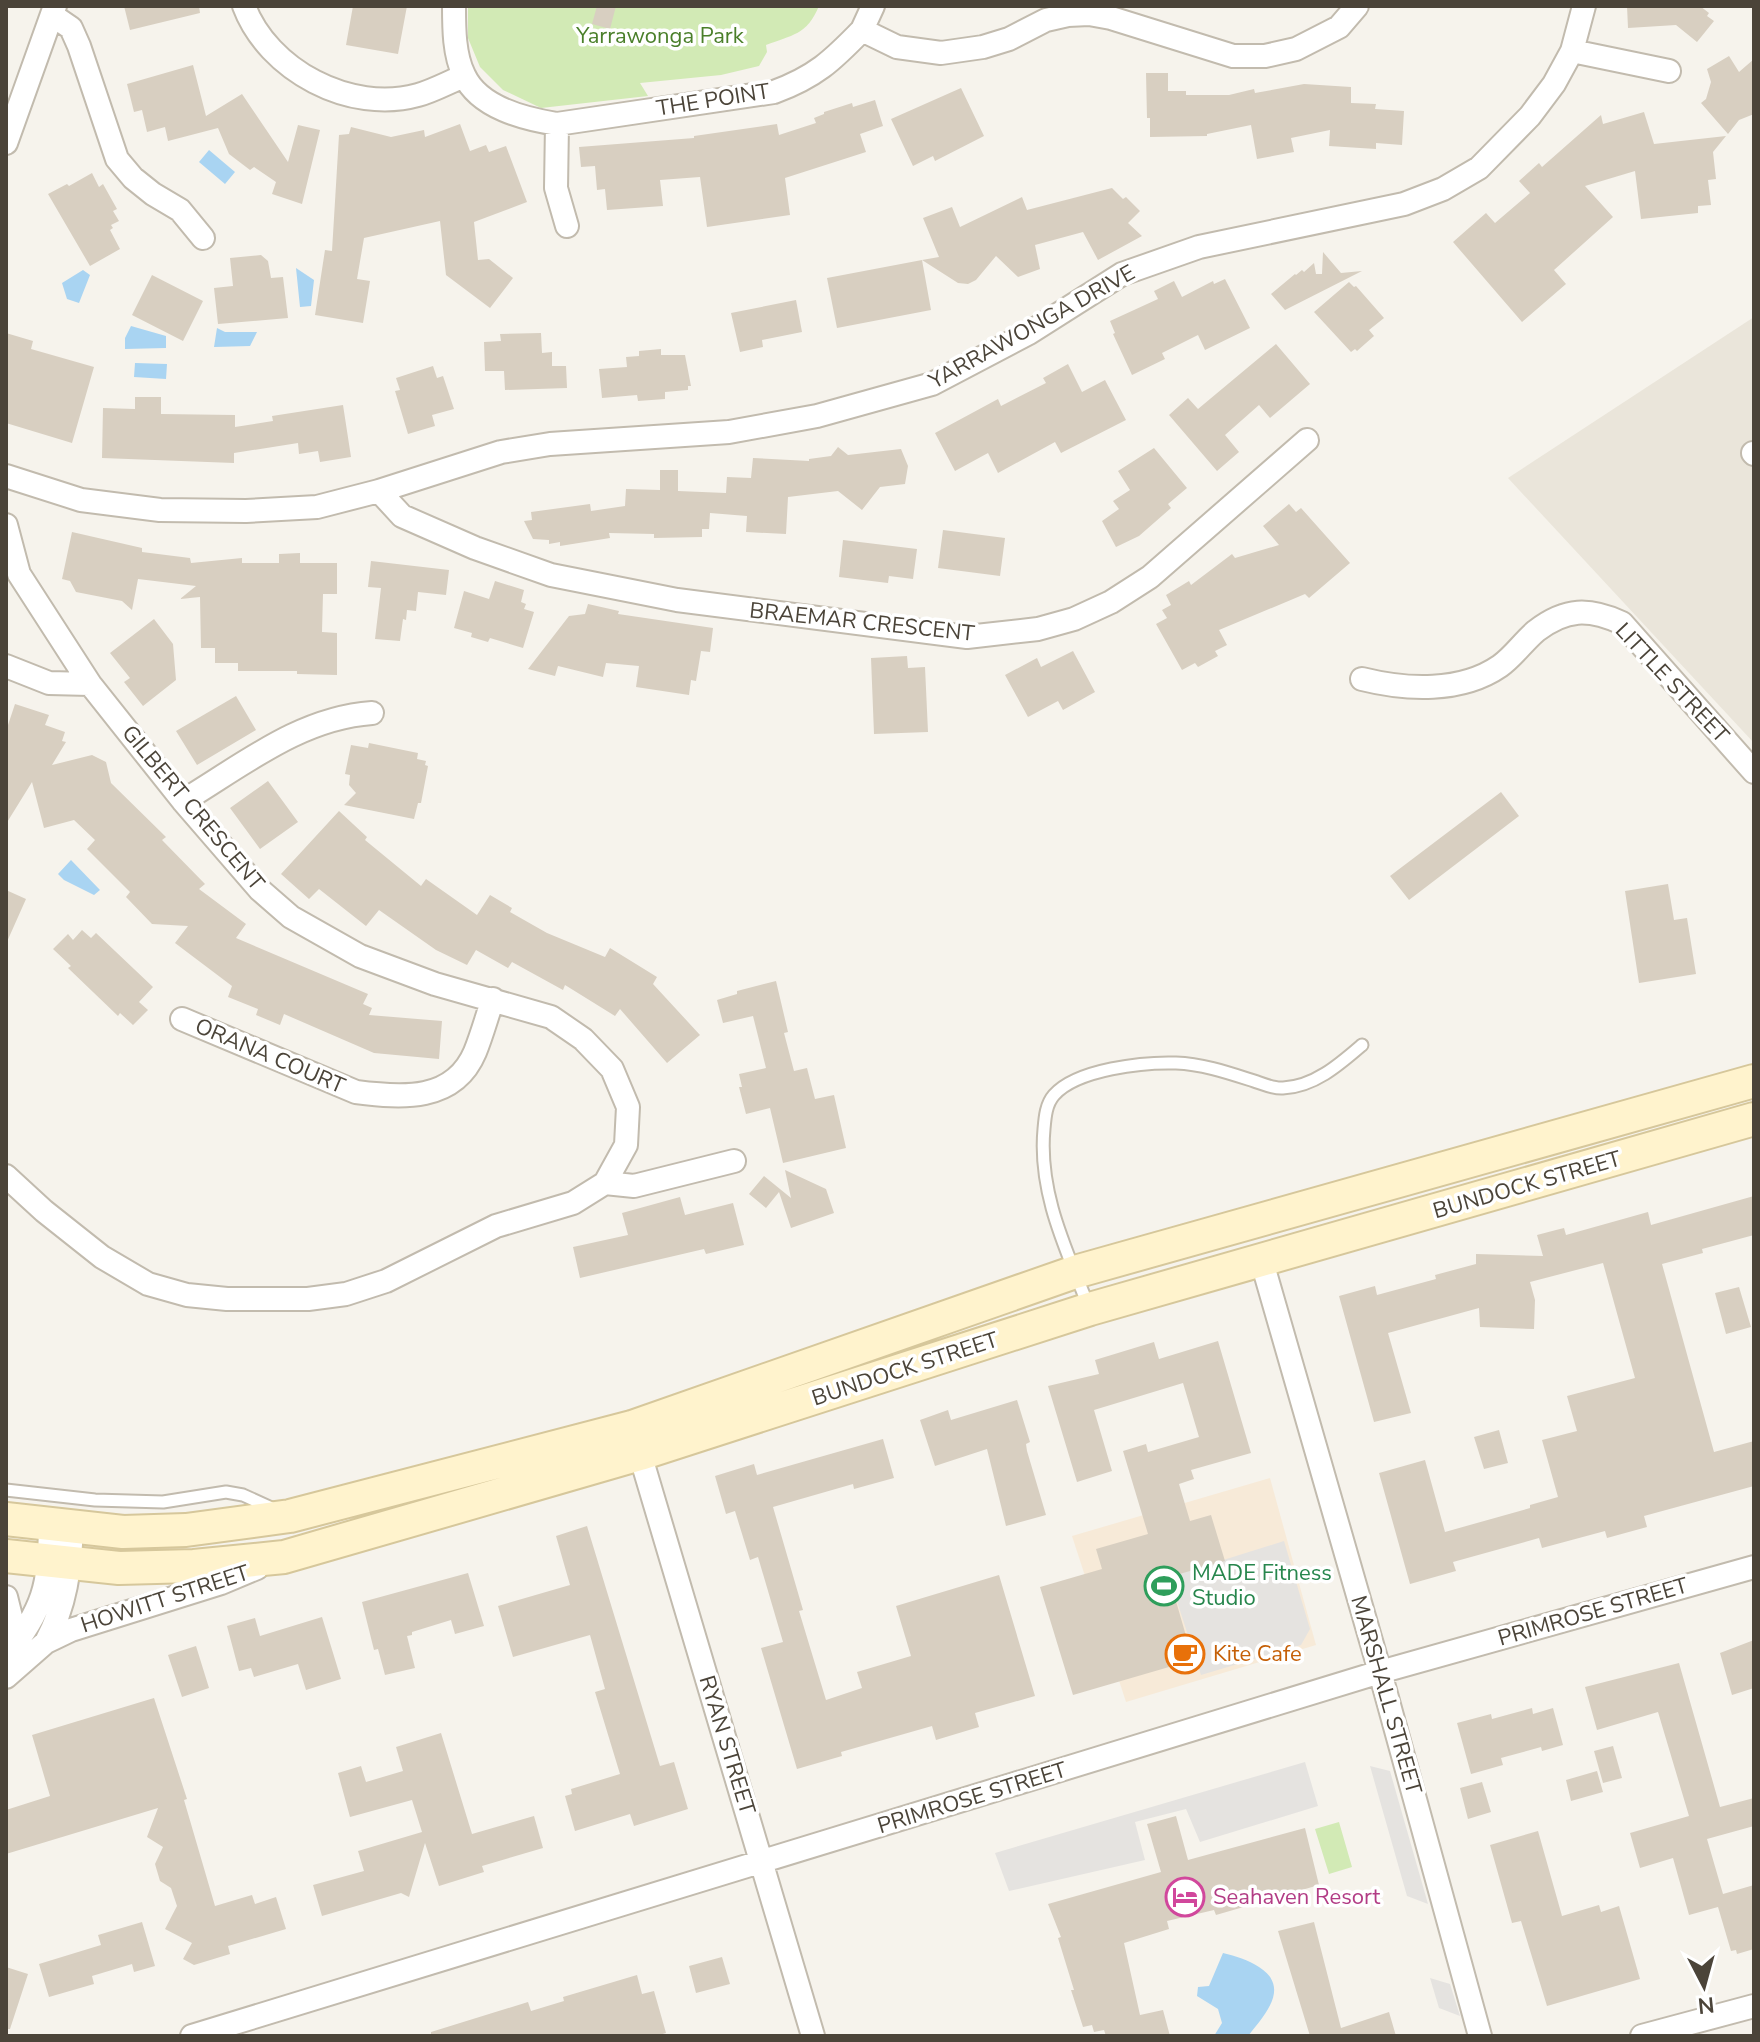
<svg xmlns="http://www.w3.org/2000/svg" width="1760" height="2042" font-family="'Nunito Sans',sans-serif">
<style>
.residential{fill:#eae5da}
.commercial{fill:#f7ead8}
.green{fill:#d2eab5}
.parking{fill:#e5e3e0}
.water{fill:#a9d4f2}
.building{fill:#d8cfc1}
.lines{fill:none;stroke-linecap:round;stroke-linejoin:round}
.lane-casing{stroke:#c2bbae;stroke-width:15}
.street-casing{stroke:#c2bbae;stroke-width:26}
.secondary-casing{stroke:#d6c79b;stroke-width:36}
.lane{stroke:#fff;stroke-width:11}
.street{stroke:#fff;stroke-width:22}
.secondary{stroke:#fff3cd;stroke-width:32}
.labels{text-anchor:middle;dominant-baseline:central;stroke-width:7;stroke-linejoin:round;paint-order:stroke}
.park-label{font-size:22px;fill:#4a7f2a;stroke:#fff}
.street-label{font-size:22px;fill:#4b4439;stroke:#fff}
.leisure-label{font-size:22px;fill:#27864d;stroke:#fff;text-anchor:start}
.food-label{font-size:22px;fill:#c56008;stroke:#fff;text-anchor:start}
.hotel-label{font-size:22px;fill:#b23c85;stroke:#fff;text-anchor:start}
</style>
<rect width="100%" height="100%" fill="#f6f3ec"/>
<!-- residential -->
<path class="residential" d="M1754,317V743L1508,478Z"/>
<!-- commercial -->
<path class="commercial" d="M1270,1478L1316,1645L1126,1702L1072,1536Z"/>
<!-- green -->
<path class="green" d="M468,6H819C807,35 792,35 766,45L767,52L759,66L721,75L640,83L648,96L541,108L503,90L480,67L468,38Z
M1339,1822L1352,1867L1329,1874L1315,1829Z"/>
<!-- parking -->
<path class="parking" d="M1284,1541L1310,1629L1301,1645L1201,1675L1169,1577Z
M1305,1762L1318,1806L1200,1842L1186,1809L1135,1822L1145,1860L1009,1891L995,1853Z
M1370,1766L1390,1771L1428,1904L1407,1896Z
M1430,1978L1450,1984L1460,2016L1439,2008Z"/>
<!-- water -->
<path class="water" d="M209,150L235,172L225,184L199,162Z
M296,268L314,280L311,306L300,307Z
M83,270L90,275L79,303L67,299L62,283Z
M131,326L166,336V348L125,349V338Z
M217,328L225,332H257L250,346L214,347Z
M135,363L167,364L166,379L134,377Z
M71,860L100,890L94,895L64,880L58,874Z
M1223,1953C1236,1956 1248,1960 1259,1967C1291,1987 1265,2015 1248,2036H1214L1222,2023L1218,2009L1197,1996L1198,1987L1209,1986Z"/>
<!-- building -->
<path class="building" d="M124,6H199L200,13L130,30Z
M353,6H407L398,54L346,45Z
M597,6H616L610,29L592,24Z
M1627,6H1700L1709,13L1707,16L1714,21L1697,42L1676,25L1628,28Z
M1729,56L1739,72L1754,59V114L1739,120L1728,134L1701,103L1706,99L1711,82L1707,69Z
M193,65L206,116L242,94L288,162L298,125L320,130L302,204L272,194L276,182L254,167L250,170L229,154L218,128L168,141L165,127L147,132L142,110L134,112L127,84Z
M1146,73H1168V91H1186V95H1229L1254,89L1255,93L1304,84L1351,87V103L1376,104L1375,109L1404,111L1402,145L1376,143V149L1329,146L1330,130L1291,138L1294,152L1257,159L1251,125L1207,134V136L1150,137V118H1147Z
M961,88L984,136L935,161L933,156L913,166L891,119Z
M875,100L883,126L860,134L866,152L785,178L790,215L707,227L700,177L660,180L663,206L607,210L605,189L597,190L595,166L581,167L579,147L694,138V136L777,124L779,135L816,123L814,118L824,114V112L852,103L853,107Z
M1644,112L1654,144L1726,136L1713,152L1716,179L1708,180L1711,205L1698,206V213L1641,219L1635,171L1585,186L1613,217L1554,270L1566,284L1522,322L1453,242L1486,213L1495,223L1530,193L1519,181L1539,163L1542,167L1601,115L1603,124Z
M460,124L470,151L486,145L489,152L506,146L527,202L474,222L478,260L489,259L513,278L490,308L446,275L440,221L364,238L357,279L370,281L363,323L315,315L325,250L332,251L339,135L349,134L351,127L391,137L424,130L425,137Z
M92,173L99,187L103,184L117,209L113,211L119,221L111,225L113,228L110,230L120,249L90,266L48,194L67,184L69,186Z
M1112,188L1123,199L1126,197L1140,211L1128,223L1142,236L1098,260L1083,232L1035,245L1040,269L1018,277L996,256L976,280L968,284L958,283L922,260L939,257L923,218L952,207L960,227L1022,197L1027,210Z
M1323,252L1341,273L1362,271L1285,310L1271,294L1295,274L1296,275L1302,270L1304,272L1314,263L1316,274H1322Z
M261,255L268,261L271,278L283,277L288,318L218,324L214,288L233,286L230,258Z
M922,260L931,310L837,328L827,278Z
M152,275L203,301L183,341L132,315Z
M1225,279L1250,328L1205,350L1198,335L1162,353L1165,359L1132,375L1113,334L1115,333L1110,321L1158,299L1154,291L1174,281L1182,297L1213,281L1214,284Z
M1349,282L1354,287L1356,286L1384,318L1369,330L1374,336L1357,351L1355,349L1351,352L1314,312Z
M796,300L802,332L762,340L763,347L740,352L731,313Z
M6,333L33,341L31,349L94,367L72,443L6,423Z
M541,333L542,353L552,352V366H566L567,388L505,390L504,371H485L484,342L501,341L500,334Z
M1276,344L1310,384L1270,418L1259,405L1225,435L1239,452L1217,471L1169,415L1188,398L1198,409Z
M661,349V355H685L691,386H688V390L665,392V399L638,401L637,395L602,398L599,369L627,367L626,357L639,356V351Z
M1068,364L1082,392L1105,380L1126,420L1061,453L1055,442L998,473L988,453L955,471L935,433L998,399L1001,406L1046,383L1043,378Z
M433,366L437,378L443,376L454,409L432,415L435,426L408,434L395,391L400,390L396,378Z
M135,397H161V414L235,415V427L273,421L272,416L343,405L351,457L320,462L318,451L299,454L298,443L234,453V463L102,458L103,408L135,409Z
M838,447L848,455L901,449L908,466L905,484L880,487L862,510L838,491L788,497L786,534L746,532L747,516L710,513L709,529H702V537L654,538V534L609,533L610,538L560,546V542L549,544V540L533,539L524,521L532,520L531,512L590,504L591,511L625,506L626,489L660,490V470H678V491L726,493L727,477L751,478L753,458L809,461V459L831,456Z
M1154,448L1187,488L1168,504L1171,508L1139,536L1116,547L1102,521L1119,509L1113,501L1130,490L1118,471Z
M1289,504L1296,512L1301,508L1350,563L1309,598L1305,594L1219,630L1227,645L1215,651L1218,656L1198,667L1195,663L1182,670L1156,624L1167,618L1162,610L1171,605L1166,595L1189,581L1191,585L1232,554L1235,558L1279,545L1263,526Z
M943,530L1005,538L1000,576L938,568Z
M72,532L142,548V552L190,558L191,563L242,558V563H279V554L300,553V563H337V594H323L322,632L337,633V675L297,674V671H238V663H215V648H201L200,597L180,599L196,586L138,579L132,610L122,601L76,592L70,581L62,579Z
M843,540L917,549L913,579L889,576L888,583L839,577Z
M371,561L449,570L446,595L418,592L416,611L407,610L406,620L403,619L400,641L375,639L381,588L368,587Z
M495,581L524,590L521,602L526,604L524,609L534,612L523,648L490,638L488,642L471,637L472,633L454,628L464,591L489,599Z
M588,604L619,611L618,614L713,628L710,652L701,651L696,681L691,680L689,695L636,687L639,666L606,663L603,677L558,666L555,676L528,669L569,616L585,614Z
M154,619L173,644L176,680L143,706L124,682L130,678L110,653Z
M1073,651L1095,692L1063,710L1058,701L1028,717L1005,675L1037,658L1041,667Z
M907,656L908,668L925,667L928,732L874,734L871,658Z
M236,696L256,730L197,765L176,731Z
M15,704L49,715L45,725L65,732L62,741L66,742L52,765L92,755L106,762L111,783L166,837L162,840L205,884L199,889L246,924L236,938L368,994L363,1004L372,1008L369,1015L442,1021L439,1059L374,1053L284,1014L280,1025L256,1015L258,1009L228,997L232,986L175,943L188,926L152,924L126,897L130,892L87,849L95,840L74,820L44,828L32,782L6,824V731Z
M369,743L418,753L417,759L426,761L425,765L428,766L421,803H418L414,819L344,805L356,793L349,785L350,775L345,774L351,745L368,748Z
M268,781L298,822L260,849L230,808Z
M1501,792L1519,816L1409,900L1390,876Z
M339,811L367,837L365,840L421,886L426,879L477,915L490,895L512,908L510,912L547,933L605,957L610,948L657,977L653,984L700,1035L667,1063L620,1009L615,1016L565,985L563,990L512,962L508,968L476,950L467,965L436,950L379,910L366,926L319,889L309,899L281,874Z
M1668,884L1674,920L1687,918L1696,974L1639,983L1625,891Z
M6,890L26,899L6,944Z
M82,930L91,938L96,933L153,987L139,1002L148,1010L133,1025L120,1013L118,1016L68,968L71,966L53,949L68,934L73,940Z
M776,981L788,1032L784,1033L794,1071L807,1068L815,1099L834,1095L846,1148L783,1163L770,1108L746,1114L739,1087H742L739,1074L766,1068L753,1016L723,1023L717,1000L737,994V991Z
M785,1170L826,1189L834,1213L791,1228L779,1192L766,1208L749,1194L764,1176L791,1198Z
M1754,1196V1235L1702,1249L1703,1253L1662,1264L1714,1452L1754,1441V1486L1644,1516L1647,1527L1607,1538L1605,1531L1542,1548L1539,1538L1453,1562L1456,1571L1410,1584L1379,1473L1425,1460L1445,1532L1530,1508V1505L1558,1497L1542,1440L1577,1431L1567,1396L1635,1378L1603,1263L1530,1282L1535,1300L1534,1329L1480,1327L1479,1308L1388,1333L1411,1413L1374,1422L1339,1296L1375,1286L1377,1295L1436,1279L1435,1275L1476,1264V1254L1543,1256L1537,1235L1556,1230L1564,1228L1566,1235L1648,1212L1651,1225Z
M680,1197L685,1215L733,1203L744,1245L706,1254L704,1249L580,1278L573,1247L628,1235L622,1213Z
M1739,1287L1751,1327L1726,1334L1715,1293Z
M1218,1341L1251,1453L1191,1470L1194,1479L1179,1484L1190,1521L1211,1515L1225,1561L1169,1577L1193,1660L1073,1695L1040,1587L1102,1569L1096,1549L1148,1534L1123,1451L1146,1444L1148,1452L1199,1437L1183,1383L1094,1410L1112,1471L1077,1482L1048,1386L1099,1374L1095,1360L1154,1342L1159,1359Z
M1017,1400L1030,1442L1026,1444L1027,1451L1046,1515L1006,1526L987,1449L935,1466L920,1420L948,1410L951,1420Z
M1499,1430L1508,1463L1484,1469L1474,1437Z
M883,1439L894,1478L854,1489L853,1484L773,1507L803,1610L799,1611L826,1700L862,1688L857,1672L911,1656L896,1606L999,1575L1035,1696L975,1713L979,1727L936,1740L932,1726L841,1752L842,1756L797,1769L761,1648L783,1642L758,1557L750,1560L735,1511L726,1514L715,1476L754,1464L757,1475Z
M587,1526L660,1766L674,1762L688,1809L634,1826L630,1814L575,1831L565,1796L572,1794L571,1789L620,1774L595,1692L605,1689L590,1635L513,1657L498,1606L570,1585L556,1536Z
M468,1573L484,1626L455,1634L451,1620L412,1632V1635L407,1636L415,1668L385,1675L378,1649L374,1650L362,1602Z
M322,1617L341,1679L306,1690L298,1664L254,1677L251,1668L239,1671L227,1626L255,1618L260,1636Z
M1754,1640V1688L1732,1695L1720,1653Z
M196,1646L209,1688L182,1697L168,1655Z
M1679,1663L1720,1807L1754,1798V1826L1707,1839L1723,1894L1754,1885V1949L1737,1954L1736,1950L1731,1951L1718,1907L1689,1915L1673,1858L1640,1868L1630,1833L1689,1816L1658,1712L1597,1730L1585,1687Z
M154,1698L187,1799L184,1800L215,1906L252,1895L255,1904L276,1897L286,1929L228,1946L230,1954L194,1965L183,1959L192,1943L165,1929L177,1906L171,1888L160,1881L155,1864L163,1847L147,1837L158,1808L6,1854V1810L50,1796L32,1735Z
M1532,1708L1533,1714L1553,1708L1563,1745L1542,1751L1541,1747L1501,1758L1503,1765L1471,1774L1457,1723L1491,1714L1492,1719Z
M441,1733L472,1834L534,1816L543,1848L482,1866L484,1872L439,1886L425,1843L409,1897L401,1893L322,1916L313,1885L364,1871L358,1851L422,1832L412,1800L350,1817L338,1773L361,1766L366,1782L403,1771L396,1747Z
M1613,1746L1622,1778L1603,1783L1594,1751Z
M1597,1771L1603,1792L1571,1801L1566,1780Z
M1482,1782L1491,1812L1468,1819L1460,1788Z
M1176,1816L1188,1860L1305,1828L1319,1885L1216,1915L1214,1910L1167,1921L1169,1929L1124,1943L1140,2015L1163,2010L1170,2036H1106L1104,2030L1094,2032L1092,2025L1083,2027L1071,1990H1074L1058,1938L1061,1937L1048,1904L1161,1872L1147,1824Z
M1538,1831L1562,1916L1599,1905L1601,1912L1619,1906L1640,1979L1547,2006L1521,1921L1512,1923L1490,1845Z
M142,1922L155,1966L134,1972L132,1964L92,1976L94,1984L49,1997L39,1964L101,1945L98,1935Z
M1314,1922L1341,2028L1389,2012L1396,2036H1310L1278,1931Z
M722,1957L730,1984L696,1993L689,1966Z
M6,1967L28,1974L10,2029H6Z
M637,1975L642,1994L654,1991L666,2033L656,2036H431V2032L528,2002L531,2011L564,2001L563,1997Z"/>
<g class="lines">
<defs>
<path id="lane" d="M1088,1305C1066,1249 1038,1192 1044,1129C1045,1117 1046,1104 1054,1095C1077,1069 1144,1062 1176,1063C1203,1064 1229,1073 1254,1081C1263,1084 1274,1089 1283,1088C1314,1087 1340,1064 1362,1045
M6,1490L95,1500L163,1502L226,1492L243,1495L276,1510"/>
<path id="street" d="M244,6C268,70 350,114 418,95C433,91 449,82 464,76
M454,6C454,28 454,55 464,75C479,108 525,119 557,124L774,92C815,77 832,61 862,30L897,47L941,53L983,47L1009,39L1046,20L1068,15L1089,14L1111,18L1233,56H1265L1296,49L1339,27L1357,6
M52,15L71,28L79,46L117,159L133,178L153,194L180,210L203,238
M862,30L873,6
M1572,51L1669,71
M557,124L556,188L567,226
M6,143L55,6
M1753,453L1754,454
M6,476L81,500L160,510L246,511L317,507L379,491L501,452L550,444L729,432L817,416L932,384L1029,333L1122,274L1199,247L1404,204L1443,189L1479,168L1530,116L1554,84L1572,51L1584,6
M379,491L402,516L475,548L551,575L677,600L967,637L1038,629L1074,619L1111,602L1150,577L1307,440
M6,525L19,574L90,684L183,801L260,890L291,917L360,956L435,984L551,1017L583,1039L612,1069L628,1107L626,1145L605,1183L573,1203L496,1226L386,1281L346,1294L308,1299H227L187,1295L148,1284L102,1257L44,1211L6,1176
M6,666L49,683L90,684
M1362,679C1406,690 1461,693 1500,666C1514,656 1523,642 1536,631C1566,608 1589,608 1622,623L1754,772
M183,801C243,765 300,718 372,713
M182,1019L356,1092C402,1098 454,1102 475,1052C482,1035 487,1016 493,999
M605,1183L634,1186L734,1161
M1262,1262L1380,1672L1480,2036
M640,1454L813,2036
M6,1597L12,1621L9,1652
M46,1642C66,1605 70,1569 72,1528
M6,1657C44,1606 49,1589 50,1526
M6,1677L46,1642L71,1630L221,1583L257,1568
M192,2036L1380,1672L1754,1567
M1642,2036L1754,2006"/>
<path id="secondary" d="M6,1519L123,1532L186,1530L290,1516L632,1427L1075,1272L1754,1081
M6,1556L119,1568L194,1566L284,1557L640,1454L1090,1309L1754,1119"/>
</defs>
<!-- lane casing -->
<use href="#lane" class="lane-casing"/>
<!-- street casing -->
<use href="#street" class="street-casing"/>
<!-- secondary casing -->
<use href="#secondary" class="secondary-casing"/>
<!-- lane -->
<use href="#lane" class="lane"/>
<!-- street -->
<use href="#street" class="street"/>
<!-- secondary -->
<use href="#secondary" class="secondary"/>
</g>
<!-- icons -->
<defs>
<symbol id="stadium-ring" viewBox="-11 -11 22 22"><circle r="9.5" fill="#fff" stroke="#2e9e5b" stroke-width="1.5"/><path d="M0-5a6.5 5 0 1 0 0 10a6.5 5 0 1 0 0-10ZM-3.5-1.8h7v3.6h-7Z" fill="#2e9e5b"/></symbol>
<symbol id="cafe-ring" viewBox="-11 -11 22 22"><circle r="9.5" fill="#fff" stroke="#e8710a" stroke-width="1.5"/><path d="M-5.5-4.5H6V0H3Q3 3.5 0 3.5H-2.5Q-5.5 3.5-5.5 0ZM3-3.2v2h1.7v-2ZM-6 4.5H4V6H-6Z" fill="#e8710a"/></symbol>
<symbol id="hotel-ring" viewBox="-11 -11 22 22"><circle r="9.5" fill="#fff" stroke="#d1479c" stroke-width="1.5"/><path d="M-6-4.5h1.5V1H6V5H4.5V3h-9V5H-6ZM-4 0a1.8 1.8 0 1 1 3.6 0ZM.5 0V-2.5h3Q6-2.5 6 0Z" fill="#d1479c"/></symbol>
</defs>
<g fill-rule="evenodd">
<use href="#stadium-ring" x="1142" y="1564" width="44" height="44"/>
<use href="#cafe-ring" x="1163" y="1632" width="44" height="44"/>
<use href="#hotel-ring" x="1163" y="1875" width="44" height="44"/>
</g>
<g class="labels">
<!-- park labels -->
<g class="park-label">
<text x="660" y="36">Yarrawonga Park</text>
</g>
<!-- street labels -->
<g class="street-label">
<text transform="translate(713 100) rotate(-9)">THE POINT</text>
<text transform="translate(1032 327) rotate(-29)">YARRAWONGA DRIVE</text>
<text transform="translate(862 622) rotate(6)">BRAEMAR CRESCENT</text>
<text transform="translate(1672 683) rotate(47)">LITTLE STREET</text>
<text transform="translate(193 808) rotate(50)">GILBERT CRESCENT</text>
<text transform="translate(270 1056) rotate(23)">ORANA COURT</text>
<text transform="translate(1527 1185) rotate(-16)">BUNDOCK STREET</text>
<text transform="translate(905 1369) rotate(-18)">BUNDOCK STREET</text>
<text transform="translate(165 1599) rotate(-18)">HOWITT STREET</text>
<text transform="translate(1593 1612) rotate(-16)">PRIMROSE STREET</text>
<text transform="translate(1386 1695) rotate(74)">MARSHALL STREET</text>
<text transform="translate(727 1745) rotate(73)">RYAN STREET</text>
<text transform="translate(972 1798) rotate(-17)">PRIMROSE STREET</text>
</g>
<!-- leisure labels -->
<g class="leisure-label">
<text x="1192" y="1573">MADE Fitness<tspan x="1192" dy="25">Studio</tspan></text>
</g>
<!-- food labels -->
<g class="food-label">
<text x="1213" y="1654">Kite Cafe</text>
</g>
<!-- hotel labels -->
<g class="hotel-label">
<text x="1213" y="1897">Seahaven Resort</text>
</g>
</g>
<!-- border -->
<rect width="1760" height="2042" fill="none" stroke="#4b4439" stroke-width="16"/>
<!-- north arrow -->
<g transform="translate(1704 1986) rotate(174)" stroke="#ffffff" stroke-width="6" paint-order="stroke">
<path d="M0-6L14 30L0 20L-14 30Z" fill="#4b4439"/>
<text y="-12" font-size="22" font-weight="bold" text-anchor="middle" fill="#4b4439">N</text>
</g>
</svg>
